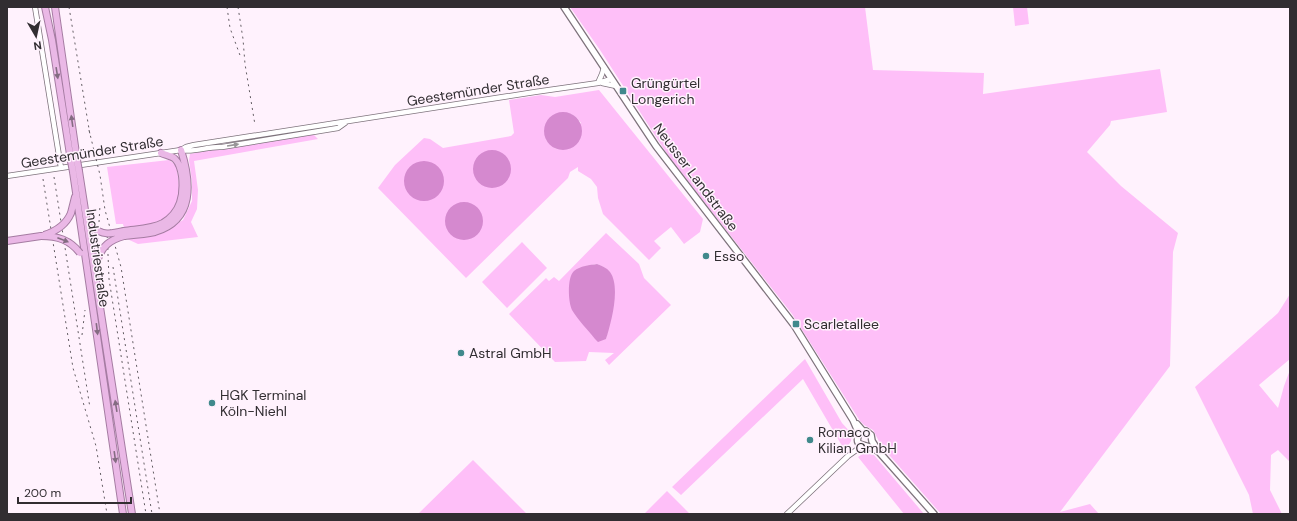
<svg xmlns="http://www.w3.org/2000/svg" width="1297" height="521" font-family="'DM Sans',sans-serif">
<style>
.green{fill:#febff8;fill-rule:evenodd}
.water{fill:#d589cf}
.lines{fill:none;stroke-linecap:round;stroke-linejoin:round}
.tertiary-casing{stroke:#7e737c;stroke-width:6}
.secondary-casing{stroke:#7e737c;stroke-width:8}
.trunk-casing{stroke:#a57ca2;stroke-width:8}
.tertiary{stroke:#fff;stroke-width:4.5}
.secondary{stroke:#fff;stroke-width:5.5}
.trunk{stroke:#eab8e6;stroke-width:6}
.rail{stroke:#635d63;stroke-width:1;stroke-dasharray:2 4;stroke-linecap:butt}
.trunk-bridge-casing{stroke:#a57ca2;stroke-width:8;stroke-linecap:butt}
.trunk-bridge{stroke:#eab8e6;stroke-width:6}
.oneway{fill:#846c82}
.oneway2{fill:#989698}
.poi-dot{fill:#40898c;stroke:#fff2fd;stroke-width:1.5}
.labels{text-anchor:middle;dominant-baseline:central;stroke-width:3;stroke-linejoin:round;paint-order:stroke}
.poi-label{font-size:14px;fill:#312d31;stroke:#fff2fd;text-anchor:start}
.street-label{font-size:14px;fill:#312d31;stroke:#fff2fd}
</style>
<rect width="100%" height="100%" fill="#fff2fd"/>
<!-- green -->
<path class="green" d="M570,7H865L873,70L984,73L983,94L1160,69L1167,112L1111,121L1110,125L1087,152L1121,186L1178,233L1173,252L1170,366L1060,512L1090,504L1099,514H941L882,447L873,430L864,425L860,421L792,314L669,157L600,50Z
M1013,7H1027L1029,24L1015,26Z
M599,90L703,219L700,232L684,244L671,227L654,241L661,248L649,260L603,214L598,198L597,187L591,179L578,171V167L570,172L568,178L466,278L378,188L395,165L424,138L430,139L443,148L511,136L514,133L509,100L541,95L555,97ZM571,114L577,118L581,123L556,149L547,141L544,130Z
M313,134L318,139L194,161L198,190L197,209L191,222L198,237L138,244L125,238L159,234L183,220L192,201V181L189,160L190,154L212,149Z
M169,160L176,165C180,185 184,210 161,221C153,225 133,227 124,228L123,224H116L107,167Z
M606,233L639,264L644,278L671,305L609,365L605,360L614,353L589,352L586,361L555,362L509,314L546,278L549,281L554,277L559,281ZM597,264L605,268L611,316L606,339L586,266Z
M522,242L547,268L507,308L482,282Z
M1290,294V359L1259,385L1278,408L1284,386L1290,370V462L1278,450L1271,455L1270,490L1282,514H1253L1249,495L1195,387L1278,313Z
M805,359L842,423L852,434L851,441L845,451L803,379L681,495L672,487Z
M864,453L874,455L924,514H904L858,457Z
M473,460L527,514H418Z
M667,491L690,514H644Z"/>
<!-- water -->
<path class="water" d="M544 131a19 19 0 1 1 38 0a19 19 0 1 1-38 0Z
M473 169a19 19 0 1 1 38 0a19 19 0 1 1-38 0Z
M404 181a20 20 0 1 1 40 0a20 20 0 1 1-40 0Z
M445 221a19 19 0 1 1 38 0a19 19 0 1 1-38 0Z
M597,264C602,266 607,268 610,272C621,287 611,323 606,339L598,342L595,339C588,330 578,320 572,310C568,302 567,277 574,271C580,266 590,265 597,264Z"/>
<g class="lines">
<defs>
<path id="tertiary" d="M35,7L61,168
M598,83L602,74L604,67
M602,83L616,86
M181,150C194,153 208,146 222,147L338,128L345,123
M7,176L161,153L181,150L186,147L194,145L535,92L598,83L611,79
M787,514L848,456L862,446"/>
<path id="secondary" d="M564,7L656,146L794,325L853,420L859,434C854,446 862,444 869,447C873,448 876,450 879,452
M857,424L863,431H866L871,435L872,441L879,452L934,514"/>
<path id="trunk" d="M45,7L52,40L71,161
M55,7L77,160
M79,171L132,514
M73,172L123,514
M71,213L75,197
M124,231C137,229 152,229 163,223C181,212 184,195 182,176C181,170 180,164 175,159C172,156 165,155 161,153
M124,236C134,235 145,234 155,232C195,220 191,182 181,150
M7,241L41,236"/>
</defs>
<!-- tertiary casing -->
<use href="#tertiary" class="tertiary-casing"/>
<!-- secondary casing -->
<use href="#secondary" class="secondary-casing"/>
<!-- trunk casing -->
<use href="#trunk" class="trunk-casing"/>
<!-- tertiary -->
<use href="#tertiary" class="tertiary"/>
<!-- secondary -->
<use href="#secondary" class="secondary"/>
<!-- trunk -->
<use href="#trunk" class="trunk"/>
<!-- rail -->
<path class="rail" d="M69,7L90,135
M227,7L230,28L241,58
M238,7L243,39L245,64L255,125
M89,130L100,175L105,210L121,267L160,514
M54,177L90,408
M43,179L73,368L96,446L107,514
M107,230L109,279L146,514
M98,240L100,205
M113,267L152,514
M82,335L85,310"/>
<defs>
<path id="trunk-bridge" d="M77,160L79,171
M71,161L73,172
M92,226C102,236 111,234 124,231
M44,235C57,231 66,225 71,213
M41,236C58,236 70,240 80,253
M98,259C102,246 110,240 124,236"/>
</defs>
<!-- trunk-bridge casing -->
<use href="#trunk-bridge" class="trunk-bridge-casing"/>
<!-- trunk-bridge -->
<use href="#trunk-bridge" class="trunk-bridge"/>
</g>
<!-- one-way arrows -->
<defs><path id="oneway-solid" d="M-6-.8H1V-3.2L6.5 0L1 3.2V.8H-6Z"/></defs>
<g class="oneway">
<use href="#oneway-solid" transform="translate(57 73) rotate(81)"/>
<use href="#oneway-solid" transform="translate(72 121) rotate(-98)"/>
<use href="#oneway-solid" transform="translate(63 240) rotate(21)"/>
<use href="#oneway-solid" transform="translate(97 329) rotate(83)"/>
<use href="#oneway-solid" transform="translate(116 406) rotate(-99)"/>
<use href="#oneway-solid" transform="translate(115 457) rotate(82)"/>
</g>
<use class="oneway2" href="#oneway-solid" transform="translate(233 145) rotate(-9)"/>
<!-- markers -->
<g class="poi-dot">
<rect x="619" y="87" width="8" height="8" rx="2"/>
<circle cx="706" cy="256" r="4"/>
<rect x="792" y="320" width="8" height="8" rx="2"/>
<circle cx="461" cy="353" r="4"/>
<circle cx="212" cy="403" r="4"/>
<circle cx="810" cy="440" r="4"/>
</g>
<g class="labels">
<!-- poi labels -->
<g class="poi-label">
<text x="631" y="83">Grüngürtel<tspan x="631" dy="16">Longerich</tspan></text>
<text x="714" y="256">Esso</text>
<text x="804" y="324">Scarletallee</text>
<text x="469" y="353">Astral GmbH</text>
<text x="220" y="395">HGK Terminal<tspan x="220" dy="16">Köln-Niehl</tspan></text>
<text x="818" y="432">Romaco<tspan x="818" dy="16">Kilian GmbH</tspan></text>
</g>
<!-- street labels -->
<g class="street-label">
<text transform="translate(478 90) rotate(-9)">Geestemünder Straße</text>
<text transform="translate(92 152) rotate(-9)">Geestemünder Straße</text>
<text transform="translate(696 177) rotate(53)">Neusser Landstraße</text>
<text transform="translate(98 258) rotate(82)">Industriestraße</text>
</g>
</g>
<!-- border -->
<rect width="1297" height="521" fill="none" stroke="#312d31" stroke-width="16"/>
<!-- north arrow -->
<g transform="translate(36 36) rotate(171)" stroke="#fff2fd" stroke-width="3" paint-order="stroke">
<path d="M0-3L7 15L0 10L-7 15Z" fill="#312d31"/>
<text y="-6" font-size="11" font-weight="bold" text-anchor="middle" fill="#312d31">N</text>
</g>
<!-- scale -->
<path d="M18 497v6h113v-6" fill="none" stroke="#312d31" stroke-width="2"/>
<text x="24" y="497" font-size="12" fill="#312d31" stroke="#fff2fd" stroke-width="3" paint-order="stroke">200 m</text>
</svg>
